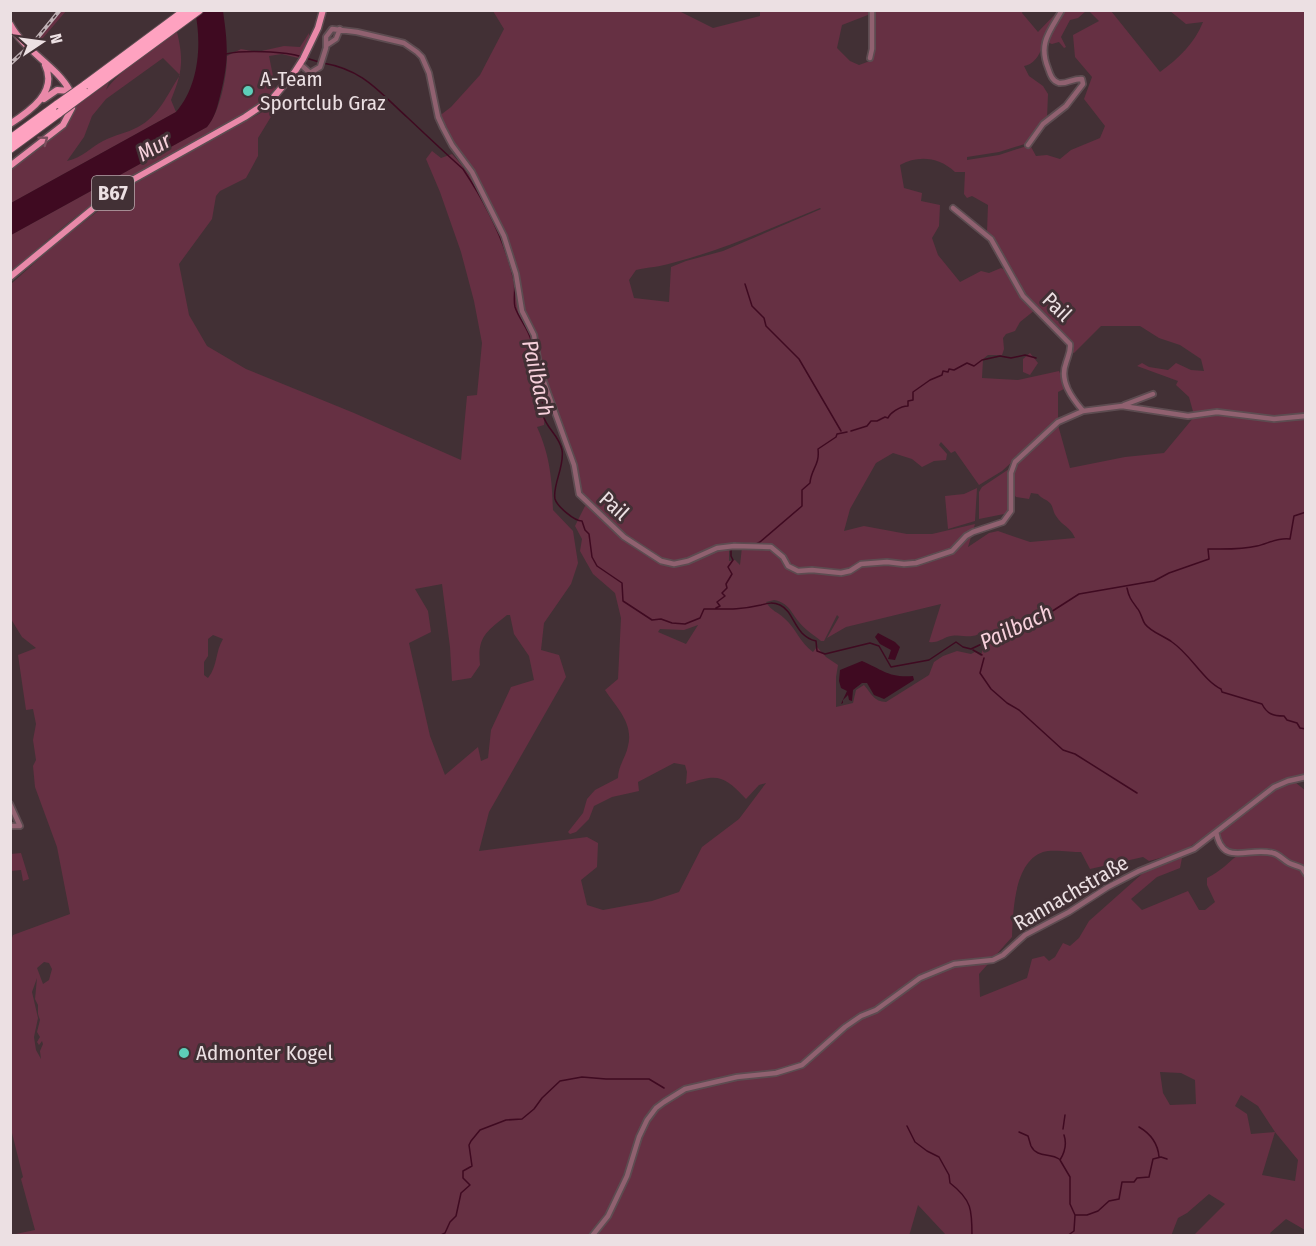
<svg xmlns="http://www.w3.org/2000/svg" width="1316" height="1246" font-family="'Fira Sans Condensed',sans-serif">
<style>
.green{fill:#663043;fill-rule:evenodd}
.water{fill:#3f0a21}
.lines{fill:none;stroke-linecap:round;stroke-linejoin:round}
.stream{stroke:#3f0a21;stroke-width:1.5}
.minor-casing{stroke:#5d4c51;stroke-width:8}
.major-casing{stroke:#5d4c51;stroke-width:9}
.highway-casing{stroke:#5d4c51;stroke-width:10}
.minor{stroke:#906170;stroke-width:4.5}
.major{stroke:#e989a9;stroke-width:6}
.highway{stroke:#fea2c0;stroke-width:8}
.rail-casing{stroke:#bfb1b5;stroke-width:4}
.rail{stroke:#423035;stroke-width:1.5;stroke-dasharray:4.5;stroke-linecap:butt}
.highway-bridge-casing{stroke:#5d4c51;stroke-width:10;stroke-linecap:butt}
.highway-bridge{stroke:#fea2c0;stroke-width:8}
.oneway{stroke:#7c4f5e}
.poi-dot{fill:#5dceb9;stroke:#423035;stroke-width:2}
.labels{text-anchor:middle;dominant-baseline:central;stroke-width:6;stroke-linejoin:round;paint-order:stroke}
.shield{fill:#423035;stroke:#b9abaf;stroke-width:1.5}
.shield-label{font-size:20px;font-weight:bold;fill:#ece0e3}
.poi-label{font-size:21px;fill:#ece0e3;stroke:#423035;text-anchor:start}
.street-label{font-size:21px;fill:#ece0e3;stroke:#423035}
.water-label{font-size:22px;font-style:italic;fill:#f6d0db;stroke:#423035}
</style>
<rect width="100%" height="100%" fill="#423035"/>
<!-- green -->
<path class="green" d="M1023,10L1022,13L1038,32L1058,11H1086L1078,18L1070,20L1061,37L1066,47L1064,48L1059,42L1052,44L1044,41C1041,52 1036,64 1024,66L1029,76L1043,86L1048,94L1047,118L1037,128L1028,143L999,152L967,157V160L999,155L1030,145L1036,156L1047,155L1060,159L1071,150L1100,138L1105,126L1084,99L1092,77L1075,57L1073,35L1099,21L1089,11H1111L1160,72C1179,58 1194,44 1203,22L1186,24L1170,11H1305V415C1268,424 1231,407 1194,415L1189,397L1176,385L1178,381L1137,366L1142,363L1149,367L1168,370L1176,363L1191,370L1204,371L1201,359L1180,345L1159,338L1140,326H1101L1074,353L1072,352L1073,345L1022,292L997,244L987,232L988,205L972,196L967,198L964,194L965,172H955C939,157 918,155 900,165L904,188L922,193L921,201L940,205L939,226L932,238L938,255L960,282L981,271L989,273L1001,268L1010,272L1020,294L1035,310L1020,322L1015,331L1006,334L1003,338L1004,349L1002,355H988L983,359L982,378L1018,380L1059,371L1066,388L1058,392V420L1002,471L979,485L955,451L951,453L941,442L939,445L947,454L946,460L934,461L922,467L912,459L893,453L876,463L850,509L844,531L864,526L907,534H932L975,524L968,547L989,533L998,531L1030,542L1075,538C1070,526 1062,526 1056,516C1053,512 1053,506 1050,503C1046,499 1042,499 1038,494L1031,493L1029,499L1016,497L1013,493L1015,467L1049,431L1058,425L1070,468L1125,457L1164,453L1194,417L1217,413L1272,420L1305,417L1306,775L1290,778L1306,791V856C1304,860 1304,882 1306,886L1305,1230L1286,1219L1270,1233L1271,1235H1194L1225,1204L1209,1194L1187,1213L1178,1218L1171,1236L946,1235L918,1205L909,1236L11,1235L35,1230L21,1179L23,1177L11,1129V941L13,935L70,914L57,847L35,787L33,766L36,760L33,740L36,724L33,709L26,710L18,655L36,648L22,637L11,619V284L57,243L129,187L280,102L258,138V156L246,178L220,191L216,196L212,219L179,264L189,315L207,346L246,369L354,413L461,460L467,396L477,395L482,343L474,301L461,252L440,192L426,159L432,151L441,158L452,154C481,185 501,227 513,269C518,286 515,302 524,318L520,304L516,274L504,236L472,172L452,145L438,117L451,107L480,75L504,29L493,11H679L713,28L760,16V11ZM873,13V48L870,61L859,65L850,61L837,48L842,25ZM820,208L821,209L723,251L686,261L671,267L669,302L634,298L629,280L636,270C648,267 660,267 672,263C723,250 771,228 820,208ZM525,320L534,335L540,371L574,465L579,494L584,501L599,512L593,507L585,506L575,526L582,539L580,551L593,574L615,593L621,618L618,679L605,690C616,707 634,723 628,746C626,757 618,766 618,778L595,790L587,799L583,813L568,832L570,834L576,832L589,819L594,806L612,797L639,791L638,782L674,763L685,765L687,772L686,784C717,774 723,774 746,799L759,785L766,783L739,819L702,847L679,892L652,901L603,910L587,905L581,880L597,867L598,843L587,837L479,851L489,812L566,677L559,655L541,650L544,623L571,584L578,563L573,531L553,510C552,479 550,456 537,427L544,425L546,391L537,370L533,339ZM601,516C621,534 645,560 674,564L673,566C649,562 615,536 601,516ZM726,546C752,545 773,540 788,566L780,555L771,549L742,547L740,565L735,560L729,561V547L717,549L691,560L710,551ZM442,584L450,647L452,681L471,678L480,665C477,637 486,632 507,615H510L514,634L529,656L534,680L511,687L491,730L488,758L481,761L478,747L445,775L430,736L409,643L431,632L428,611L415,589ZM774,600C789,603 790,611 799,622C804,629 814,635 821,641H824L837,615L839,617L827,638L846,627L941,604L929,642C937,643 940,640 947,637C962,632 968,641 983,632L985,639L981,656L975,652L971,654L957,651L943,656L934,662L929,675L886,702C874,702 871,693 864,685L856,690L853,703L836,707V677L838,665L826,657L817,647L813,652C800,643 796,628 784,618C777,611 772,612 766,602ZM698,625L686,644L658,632L660,629L684,630ZM213,635L223,639C215,652 218,665 208,678L204,675V662L208,656V639ZM1217,828C1223,844 1221,850 1240,853C1229,862 1220,872 1207,878V885L1215,902L1205,910H1199L1188,891L1142,910L1131,899L1157,877L1180,868L1182,858L1143,873L1089,921L1079,938L1070,946L1063,943L1055,957L1049,961L1044,956L1032,959L1027,978L980,997L979,974L1012,937C1013,911 1014,862 1043,852C1051,849 1072,852 1081,852L1090,869L1143,857L1149,861L1182,852ZM44,962L49,963L52,969L49,980L43,984L37,968ZM37,978L35,999L38,1005V1014L40,1020L37,1032L40,1037L37,1042L39,1045L42,1041L43,1044L40,1051L41,1059L36,1050L34,1037L38,1018L32,992ZM1160,1072L1181,1073L1195,1080L1196,1104L1170,1105L1163,1093ZM1241,1095L1258,1106L1275,1132L1298,1160L1295,1181L1262,1175L1275,1132L1251,1134L1247,1114L1235,1106Z
M61,11H66L36,46L34,44Z
M177,32C184,61 182,73 171,100L176,112L11,203V163L61,123L60,118L109,82L106,90C124,66 152,50 177,32ZM163,58L180,75C167,95 159,116 138,127C127,133 114,135 103,141C91,147 82,158 67,161L84,137L92,116L106,99Z
M309,33C310,41 305,54 298,58L282,54L269,56L273,76L271,77L275,89C227,135 162,157 107,194C73,217 41,245 11,273V235L207,127C220,112 227,76 227,56L241,49L257,52L284,46L300,47Z
M1030,353L1038,363L1030,375L1023,372V359Z
M1009,469V513L979,519V492L982,487Z
M977,488L975,521L948,529L945,496L964,494Z
M21,853L29,879L23,881L21,870L11,871V854Z"/>
<!-- water -->
<path class="water" d="M195,11H223C228,46 229,61 220,96C217,108 215,117 207,127L11,235V203L176,112C199,86 202,44 195,11Z
M878,633L895,642L900,647L895,660L888,659L891,650L880,644L875,637Z
M862,661C883,670 889,678 913,676L914,680L884,699L874,695L867,683H862L853,690L852,701L849,700L848,695L843,700V703L841,704L847,691L841,688L839,681L840,670Z"/>
<g class="lines">
<!-- stream -->
<path class="stream" d="M226,54C243,50 286,51 302,57
M306,58L319,62
M323,63C364,70 379,92 408,118C426,135 444,152 463,169C485,202 505,241 514,280C516,289 513,299 515,307C519,319 528,328 531,340C534,348 533,358 534,367C535,374 540,377 541,383C545,393 540,405 543,415C546,428 559,435 562,450C565,466 552,486 555,499C557,506 574,521 582,521L585,530L589,534L592,557L597,566L622,583L623,601L652,620L661,619L672,623L685,624L700,618L704,609C725,609 740,610 761,605C768,603 773,602 780,605C795,612 794,636 816,641L817,651L825,654L870,643L879,646L891,667L929,660L956,642L963,647L971,649L986,642L1002,630L1018,622L1040,619L1079,594L1154,581L1169,573L1209,559L1208,549C1224,549 1241,550 1257,546C1267,544 1278,537 1290,539L1294,516L1306,512
M745,284L752,306L764,318L766,326L799,359L841,431
M851,431L867,426L871,421H877L885,417L888,418C890,413 900,406 908,406V401L913,400V392L930,380L942,375L943,371L948,372L949,369L954,370L967,363L974,366L982,360L1000,356L1011,358L1025,355L1036,358
M732,544L733,543L756,544L760,542L802,506V490L810,483C811,469 820,465 818,449L836,437L837,434L847,432
M1127,588C1129,598 1132,601 1137,608C1141,612 1142,620 1145,624C1152,633 1163,635 1172,642C1191,655 1203,680 1221,689L1222,692L1262,704C1267,714 1273,716 1284,716L1287,720L1297,723L1300,728L1306,729
M716,608L720,606L717,602L725,596L722,593L727,588L726,584L732,574L728,567L733,560L731,556V548
M973,650L982,655
M984,658L980,673L991,689L1007,703L1019,710L1063,750L1075,754L1137,793
M907,1126L915,1142L927,1151L939,1157L949,1175L950,1183C972,1200 972,1210 972,1236
M1139,1127C1151,1134 1158,1144 1159,1157
M1063,1129L1065,1115
M1019,1132L1028,1136C1029,1139 1030,1143 1031,1146C1037,1158 1050,1153 1059,1159
M1064,1135C1067,1144 1065,1152 1060,1160L1070,1177V1204L1075,1215
M439,1236L445,1233L450,1222L456,1216L461,1193L470,1185L463,1178V1171L472,1166L469,1145L471,1141L480,1130L506,1120L522,1119L534,1109L542,1098L560,1081L582,1077L606,1079H649L664,1088
M1067,1236L1074,1231L1075,1215H1087L1098,1211L1109,1201L1119,1199L1122,1182H1134L1137,1178L1149,1177L1153,1159L1161,1157L1167,1159"/>
<defs>
<path id="minor" d="M327,45L336,39L340,29
M870,58L872,49V10
M300,64L310,73L320,67L326,48V37L332,29L357,32L404,43L417,52L422,57L429,73L438,117L443,128L452,145L472,172L504,236L516,274L522,311L534,335L540,371L574,465L579,494L624,537L661,561L674,564L688,561L717,548L734,546L771,547L783,557L788,566L798,571L812,570L841,573L850,571L861,564L887,562L904,564L916,563L952,551L966,536L973,532L1003,522L1011,511V473L1015,462L1058,422L1083,411L1122,406L1188,416L1217,412L1274,419L1306,416
M1028,145L1043,124L1066,106L1083,84L1082,79C1074,78 1067,84 1059,83C1052,81 1050,74 1048,68C1038,43 1050,31 1062,10
M953,208L991,239L1023,296L1070,344C1071,351 1068,356 1066,363C1059,381 1072,398 1083,411
M1124,405L1153,394
M10,804L20,826H10
M1216,832C1223,868 1248,846 1273,853C1279,854 1283,860 1289,863C1293,865 1298,866 1302,868L1306,874
M592,1236L608,1216L627,1176L639,1137L647,1120L656,1108L664,1102L685,1089L737,1077L776,1073L802,1065L845,1027L861,1016L876,1010L920,978L954,964L993,960L1003,955L1025,935L1069,912L1108,887L1139,871L1194,849L1274,787L1288,781L1306,777"/>
<path id="major" d="M10,24C24,51 56,65 70,91
M44,99L57,90L70,91
M10,124C30,111 58,92 45,65
M10,166L63,125L72,108
M10,277L118,188L245,117L272,99L294,73L303,59L318,28L323,10"/>
<path id="highway" d="M85,85L186,10
M86,93L199,10
M10,139L58,104
M10,149L59,113"/>
</defs>
<!-- minor casing -->
<use href="#minor" class="minor-casing"/>
<!-- major casing -->
<use href="#major" class="major-casing"/>
<!-- highway casing -->
<use href="#highway" class="highway-casing"/>
<!-- minor -->
<use href="#minor" class="minor"/>
<!-- major -->
<use href="#major" class="major"/>
<!-- highway -->
<use href="#highway" class="highway"/>
<defs>
<path id="rail" d="M10,64L34,42L60,10"/>
</defs>
<!-- rail casing -->
<use href="#rail" class="rail-casing"/>
<!-- rail -->
<use href="#rail" class="rail"/>
<defs>
<path id="highway-bridge" d="M58,104L85,85
M59,113L86,93"/>
</defs>
<!-- highway-bridge casing -->
<use href="#highway-bridge" class="highway-bridge-casing"/>
<!-- highway-bridge -->
<use href="#highway-bridge" class="highway-bridge"/>
</g>
<!-- one-way arrows -->
<defs><path id="oneway-chevron" d="M-2-3.5L2.5 0L-2 3.5" fill="none" stroke-width="1.6" stroke-linecap="round" stroke-linejoin="round" transform="scale(1.5)"/></defs>
<use class="oneway" href="#oneway-chevron" transform="translate(44 140) rotate(-37)"/>
<!-- markers -->
<g class="poi-dot">
<circle cx="248" cy="91" r="6"/>
<circle cx="184" cy="1053" r="6"/>
</g>
<g class="labels">
<!-- shield labels -->
<rect class="shield" x="92" y="176" width="42" height="34" rx="4.5"/>
<g class="shield-label">
<text x="113" y="193">B67</text>
</g>
<!-- poi labels -->
<g class="poi-label">
<text x="260" y="79">A-Team<tspan x="260" dy="24">Sportclub Graz</tspan></text>
<text x="196" y="1053">Admonter Kogel</text>
</g>
<!-- street labels -->
<g class="street-label">
<text transform="translate(1057 307) rotate(44)">Pail</text>
<text transform="translate(614 506) rotate(42)">Pail</text>
<text transform="translate(1071 893) rotate(-30)">Rannachstraße</text>
</g>
<!-- water labels -->
<g class="water-label">
<text transform="translate(154 147) rotate(-29)">Mur</text>
<text transform="translate(538 378) rotate(77)">Pailbach</text>
<text transform="translate(1016 627) rotate(-25)">Pailbach</text>
</g>
</g>
<!-- border -->
<rect width="1316" height="1246" fill="none" stroke="#ece0e3" stroke-width="24"/>
<!-- north arrow -->
<g transform="translate(42 42) rotate(77)" stroke="#423035" stroke-width="4.5" paint-order="stroke">
<path d="M0-4.5L10 22L0 15L-10 22Z" fill="#ece0e3"/>
<text y="-9" font-size="16" font-weight="bold" text-anchor="middle" fill="#ece0e3">N</text>
</g>
</svg>
